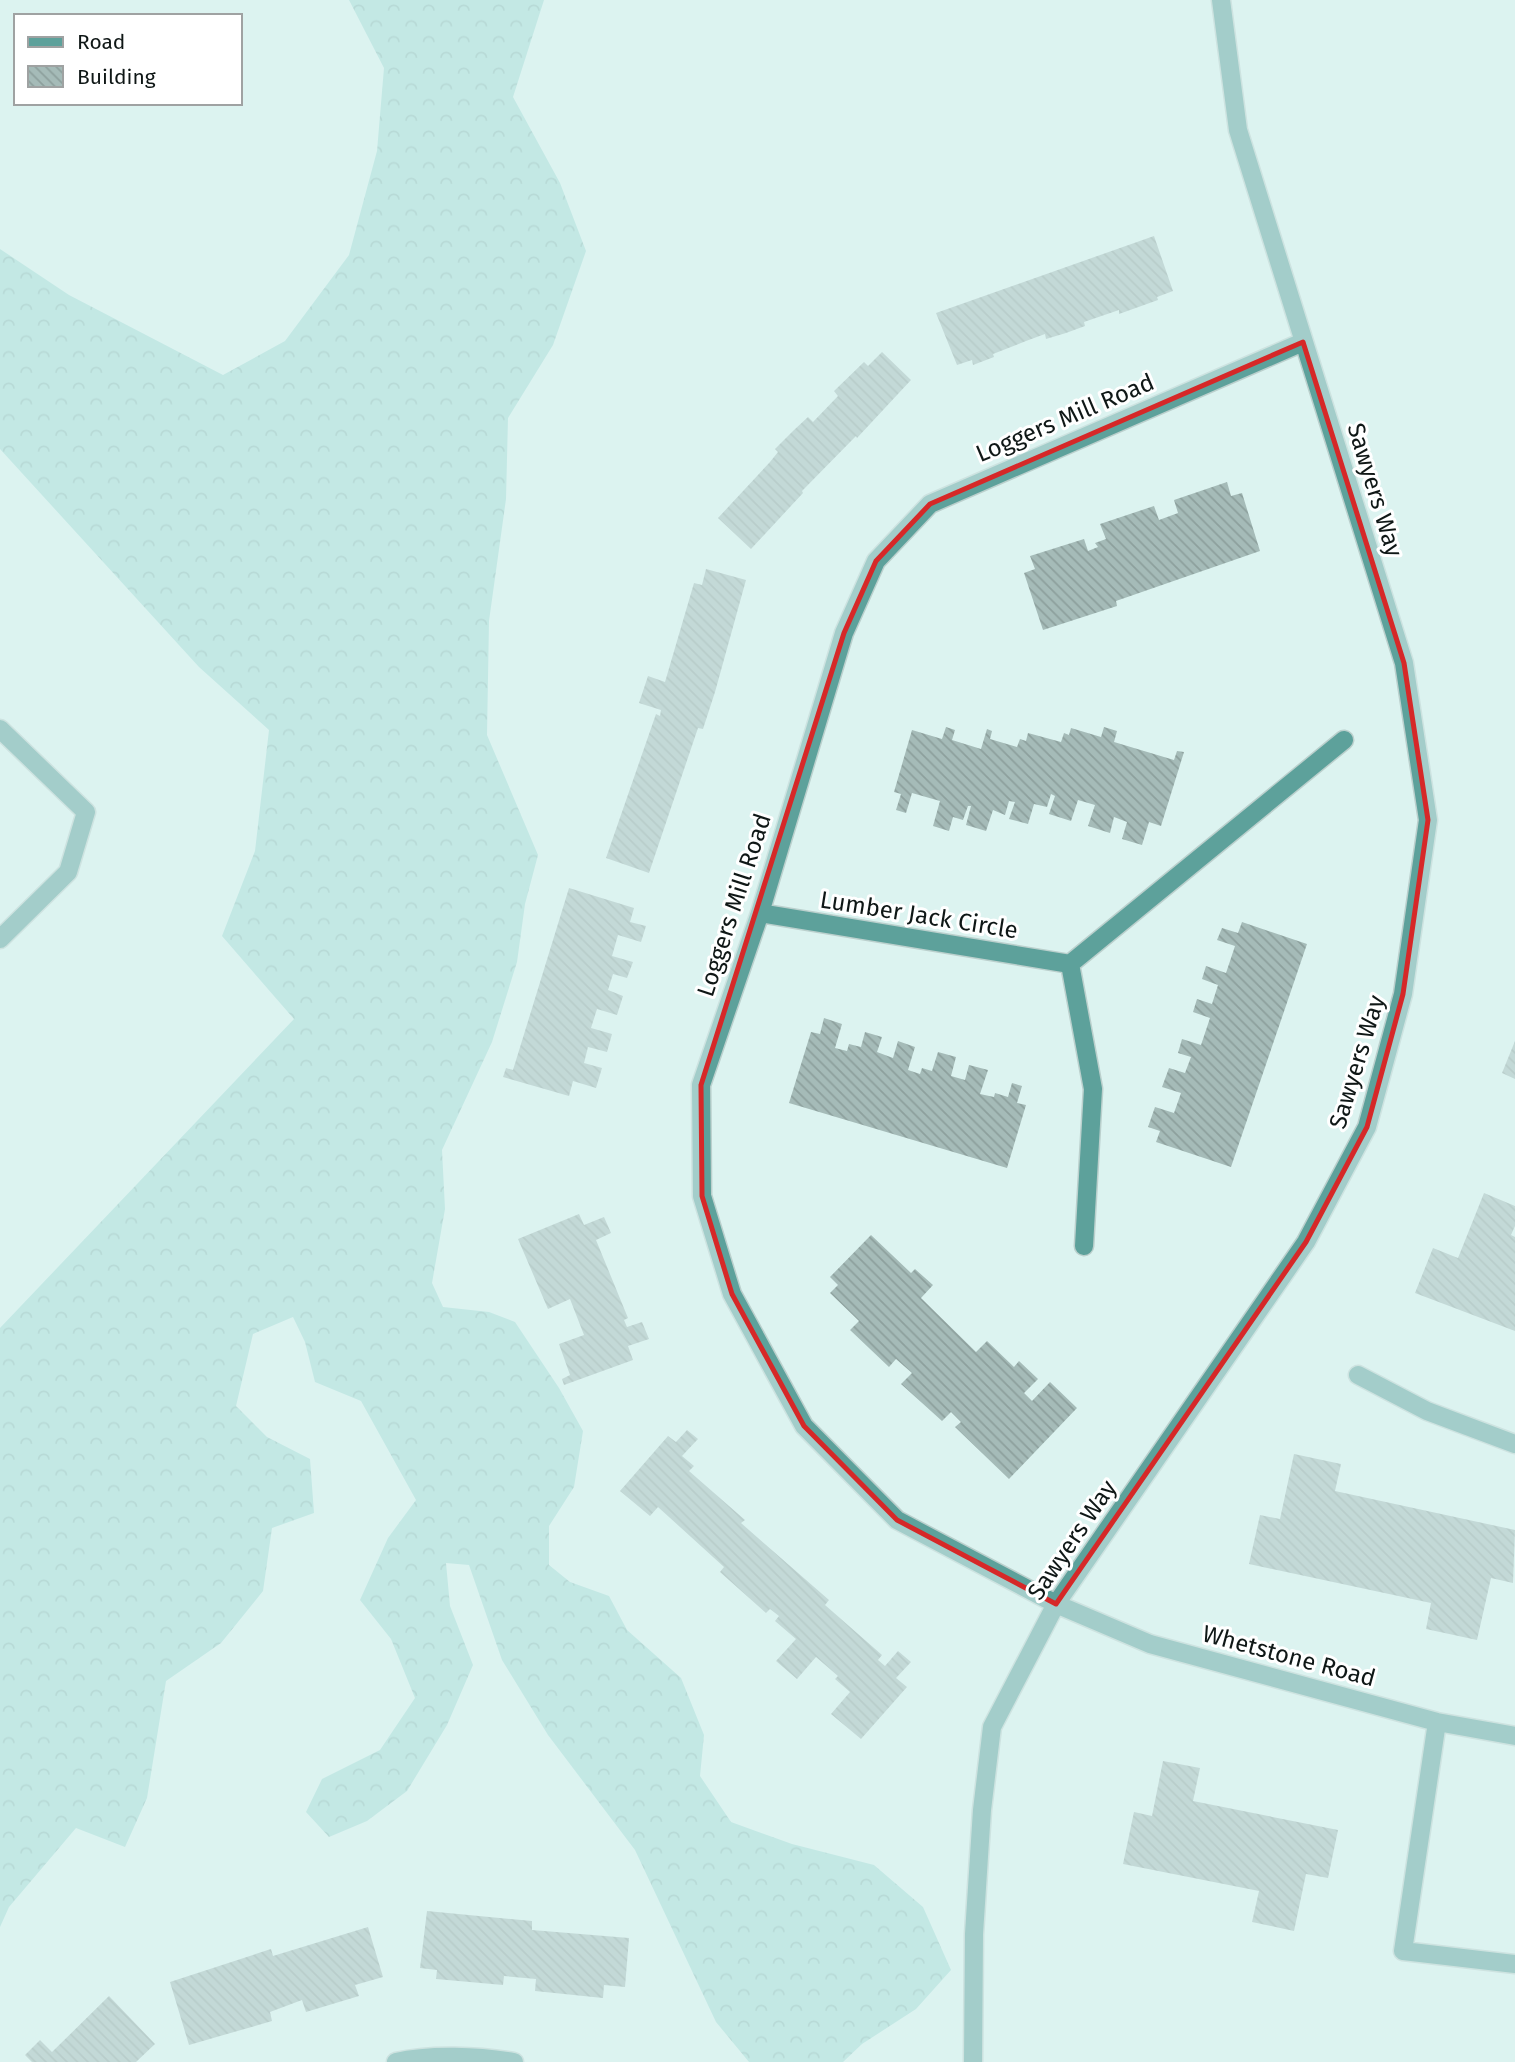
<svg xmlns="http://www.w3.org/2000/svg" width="1515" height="2062" font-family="'Fira Sans',sans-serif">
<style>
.forest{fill:url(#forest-crowns)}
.building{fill:url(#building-back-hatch)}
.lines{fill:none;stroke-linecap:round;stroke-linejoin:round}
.minor-casing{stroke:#bbd0cd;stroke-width:21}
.minor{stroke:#5da19b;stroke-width:18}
.marked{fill:none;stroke:#d62828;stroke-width:5;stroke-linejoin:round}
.labels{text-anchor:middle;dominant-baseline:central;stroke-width:6;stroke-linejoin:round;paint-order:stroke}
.street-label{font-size:24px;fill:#0f1716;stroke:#fff}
</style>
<defs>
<pattern id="forest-crowns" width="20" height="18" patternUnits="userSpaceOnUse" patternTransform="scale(1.75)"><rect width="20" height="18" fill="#a4dcd6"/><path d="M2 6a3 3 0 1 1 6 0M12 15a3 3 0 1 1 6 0" fill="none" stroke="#8cbcb7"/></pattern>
<pattern id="building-back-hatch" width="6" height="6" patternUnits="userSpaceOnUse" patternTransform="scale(1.75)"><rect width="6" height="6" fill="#a5bbb8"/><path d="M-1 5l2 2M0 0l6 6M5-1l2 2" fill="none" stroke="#8da09d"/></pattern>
</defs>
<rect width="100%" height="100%" fill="#dcf3f0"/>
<!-- forest -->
<path class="forest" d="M349,0H544L513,97L560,183L586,251L553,345L508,418L506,499L489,621L487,735L538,855L525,904L517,962L492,1042L442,1150L445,1209L432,1283L443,1307L489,1312L515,1322L559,1388L583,1431L574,1487L549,1526V1565L570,1582L609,1596L627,1630L681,1678L704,1735L700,1776L731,1822L792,1844L874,1865L923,1907L951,1970L916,2009L862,2044L843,2062H749L716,2022L635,1850L548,1735L502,1660L469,1565L446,1563L450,1606L473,1665L447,1725L407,1791L367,1821L329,1837L306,1812L322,1779L380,1750L415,1698L391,1639L360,1600L388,1538L416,1500L361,1401L315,1382L305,1342L293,1317L253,1334L236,1406L267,1437L310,1459L314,1513L272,1528L263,1591L221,1643L166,1681L147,1798L125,1847L76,1828L9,1907L0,1927V1328L294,1019L222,936L255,851L269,730L199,667L0,449V249L69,295L223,375L285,341L349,255L377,151L384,68Z"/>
<!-- building -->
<path class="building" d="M1154,236L1173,291L1157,297L1158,300L1119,314V310L1084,322L1085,326L1066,333L1046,339L1045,334L1026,341L993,354L994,357L973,365L972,360L957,365L936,313Z
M882,352L911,380L857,438L856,436L802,491L803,493L751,549L718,518L770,462L778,452L775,449L794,430L808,417L813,422L838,396L834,391L864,362L868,366Z
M1227,482L1231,496L1242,493L1260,551L1116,601L1117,606L1043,630L1024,573L1035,569L1030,556L1084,539L1088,551L1098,547L1095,543L1106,539L1100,524L1154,506L1159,520L1178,513L1174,500Z
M706,569L746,580L715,692L703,729L698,728L649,873L606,858L656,714L660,716L661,710L639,703L648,676L665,682L694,583L702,585Z
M946,727L955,730L952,740L981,749L987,729L992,731L990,739L1017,747L1020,739L1026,741L1028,733L1061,742L1064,733L1069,735L1071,728L1101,737L1104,727L1117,731L1114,742L1174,760L1177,751L1184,752L1161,826L1149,822L1142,845L1122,839L1127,822L1114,817L1110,833L1088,826L1095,805L1078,800L1071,821L1049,814L1055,796L1051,794L1047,807L1034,804L1028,824L1009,819L1015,802L1009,801L1005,815L993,810L986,831L966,825L971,806H968L963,820L953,817L949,831L933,826L940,801L912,793L906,813L896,810L901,794L894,792L912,730L942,739Z
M569,888L634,908L630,922L646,926L641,942L618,935L612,956L633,962L627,978L613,974L608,990L623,996L617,1015L597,1009L591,1028L612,1034L607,1052L588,1047L584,1063L602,1068L596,1088L573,1081L569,1096L503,1077L506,1068L513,1070Z
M1242,922L1307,944L1231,1167L1156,1142L1160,1131L1148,1127L1155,1107L1174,1113L1181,1093L1162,1087L1169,1068L1185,1073L1191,1057L1178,1053L1182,1039L1201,1045L1210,1018L1193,1012L1197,999L1212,1004L1218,985L1202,979L1206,966L1226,973L1235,946L1217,940L1222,928L1238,933Z
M824,1018L842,1024L835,1048L847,1051L849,1044L861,1047L865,1032L882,1037L877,1052L893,1058L898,1041L915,1047L908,1070L920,1074L922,1068L932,1071L938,1052L956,1057L951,1076L965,1080L969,1065L988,1070L980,1094L994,1097L995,1093L1008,1097L1012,1083L1022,1086L1017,1103L1026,1105L1007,1168L789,1103L811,1032L820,1034Z
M1515,1041V1079L1502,1073Z
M1484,1193L1515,1206V1226L1511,1235L1515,1237V1331L1415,1293L1433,1248L1458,1258Z
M579,1214L584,1225L604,1217L611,1233L596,1240L628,1318L624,1320L627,1327L642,1322L649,1339L628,1346L633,1360L564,1385L562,1379L570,1375L559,1344L584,1335L570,1299L548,1309L518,1239Z
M871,1235L911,1273L915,1269L933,1285L921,1298L976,1352L987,1341L1014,1367L1019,1361L1038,1379L1024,1393L1032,1401L1050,1382L1077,1408L1009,1479L955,1427L961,1422L951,1412L942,1421L901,1384L912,1373L896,1359L889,1367L850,1330L859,1321L830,1293L838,1285L830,1277Z
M687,1430L698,1439L682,1456L694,1466L689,1471L745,1520L741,1523L829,1600L825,1605L882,1655L878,1660L885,1666L898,1651L911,1662L896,1678L907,1687L861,1739L831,1714L850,1692L835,1679L838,1676L816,1657L797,1679L776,1661L796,1639L775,1621L779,1616L770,1609L766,1613L720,1572L724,1567L658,1507L650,1516L620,1491L668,1436L676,1442Z
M1294,1454L1341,1464L1335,1491L1515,1530L1513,1583L1491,1578L1477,1640L1426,1629L1431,1603L1249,1564L1260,1515L1280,1519Z
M1163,1761L1200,1768L1193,1801L1338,1830L1328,1878L1306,1874L1294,1931L1252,1922L1259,1891L1123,1864L1134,1812L1152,1816Z
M427,1911L532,1921V1930L629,1938L625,1987L604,1985L603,1998L535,1991L536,1979L504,1976L503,1985L436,1979L437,1970L420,1968Z
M368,1927L383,1977L355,1985L359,1996L306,2012L302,2000L270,2012L272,2021L189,2045L170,1982L271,1949L273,1956Z
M109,1996L155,2044L136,2062H32L25,2055L40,2040L52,2052Z"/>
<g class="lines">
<defs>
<path id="minor" d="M1303,342L930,504L876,561L844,633L760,913L701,1085L702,1196L732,1294L804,1426L897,1520L1056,1604L1150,1644L1437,1722L1515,1736
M0,729L86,812L68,872L0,939
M760,913L1070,964
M1070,964L1344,740
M1070,964L1093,1089L1084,1246
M1358,1375L1427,1411L1515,1444
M1437,1722L1403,1951L1515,1964
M396,2062C430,2054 479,2056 514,2062
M973,2062L974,1934L982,1810L992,1727L1056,1604L1306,1242L1367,1127L1403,994L1428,820L1404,663L1238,130L1221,0"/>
</defs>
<!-- minor casing -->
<use href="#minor" class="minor-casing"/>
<!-- minor -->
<use href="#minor" class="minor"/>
</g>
<!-- marked area -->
<path d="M0 0H1515V2062H0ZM1303,342L1404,663L1428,820L1403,994L1367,1127L1306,1242L1056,1604L897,1520L804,1426L732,1294L702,1196L701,1085L844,633L876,561L930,504Z" fill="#dcf3f0" fill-opacity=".55" fill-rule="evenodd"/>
<path class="marked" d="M1303,342L1404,663L1428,820L1403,994L1367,1127L1306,1242L1056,1604L897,1520L804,1426L732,1294L702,1196L701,1085L844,633L876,561L930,504Z"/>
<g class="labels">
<!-- street labels -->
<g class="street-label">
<text transform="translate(1065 418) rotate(-23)">Loggers Mill Road</text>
<text transform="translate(1375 490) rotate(73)">Sawyers Way</text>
<text transform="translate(734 905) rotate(-72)">Loggers Mill Road</text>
<text transform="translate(919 915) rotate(9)">Lumber Jack Circle</text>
<text transform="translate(1357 1062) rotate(-73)">Sawyers Way</text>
<text transform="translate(1072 1540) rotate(-56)">Sawyers Way</text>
<text transform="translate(1289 1656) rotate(15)">Whetstone Road</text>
</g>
</g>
<!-- legend -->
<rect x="14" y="14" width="228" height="91" fill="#ffffff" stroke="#9fa2a2" stroke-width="2"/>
<rect x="28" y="37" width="35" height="10" fill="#5da19b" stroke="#9fa2a2" stroke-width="2"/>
<text x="77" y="49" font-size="21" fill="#0f1716">Road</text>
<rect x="28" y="66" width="35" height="21" fill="url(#building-back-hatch)" stroke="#9fa2a2" stroke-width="2"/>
<text x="77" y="84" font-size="21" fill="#0f1716">Building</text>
</svg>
